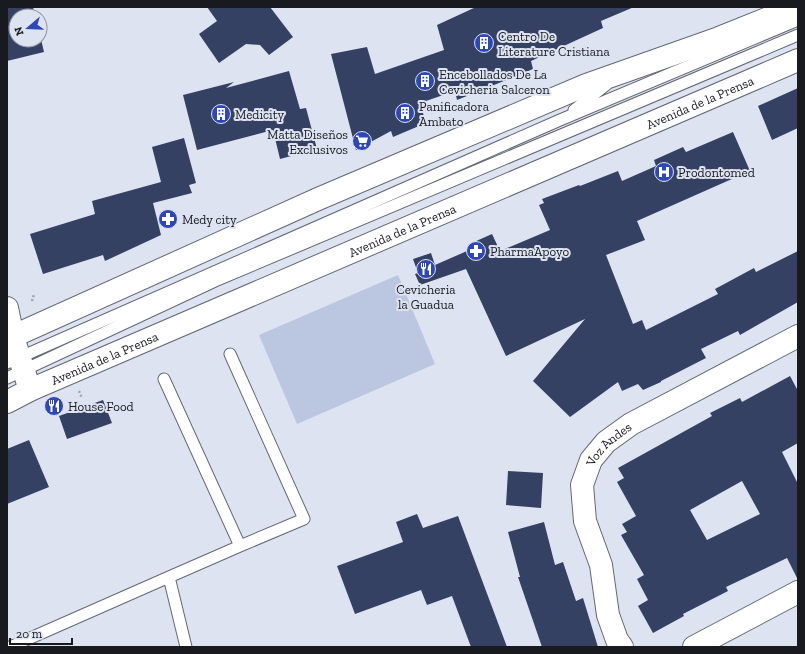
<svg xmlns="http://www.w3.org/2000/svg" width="805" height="654" font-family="'Zilla Slab',serif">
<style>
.green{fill:#bbc6e1}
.building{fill:#354163;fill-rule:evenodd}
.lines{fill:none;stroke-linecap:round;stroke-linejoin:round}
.lane-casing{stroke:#636874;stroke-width:13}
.street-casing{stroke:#636874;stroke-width:24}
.primary-casing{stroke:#636874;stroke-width:24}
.path{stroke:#9ea2ae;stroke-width:2.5;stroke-dasharray:2 2;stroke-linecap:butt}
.lane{stroke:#fff;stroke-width:11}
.street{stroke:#fff;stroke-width:22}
.primary{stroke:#fff;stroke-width:22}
.labels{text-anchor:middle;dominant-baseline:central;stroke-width:4;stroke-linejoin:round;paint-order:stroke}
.poi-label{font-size:13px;fill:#181a1f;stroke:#dde3f1;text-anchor:start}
.street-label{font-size:13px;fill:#181a1f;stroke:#dde3f1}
</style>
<rect width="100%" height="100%" fill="#dde3f1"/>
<!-- green -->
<path class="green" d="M398,275L435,364L297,424L259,335Z"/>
<!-- building -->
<path class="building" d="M7,7H33L35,16H16V40H40V35L44,52L7,61Z
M207,7H270L293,37L269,55L260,45L246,44L219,63L199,34L217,21Z
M476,7H634L601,21L603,28L531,61L533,69L457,100L455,91L420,103L426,123L393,137L391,131L356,150L331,54L367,47L375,74L444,50L437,25Z
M289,71L300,109L306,108L317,149L280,159L273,130L197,150L183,95L234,82L226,88Z
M798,88V128L772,140L758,106Z
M733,132L750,171L637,221L645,240L606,255L633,324L642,320L646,330L718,294L715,289L754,268L756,272L798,251V302L740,335L738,331L701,349L706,358L661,381V382L643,390L638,384L622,391L618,382L570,417L533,381L585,319L506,356L466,269L420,285L415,274L418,273L413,259L431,253L435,265L467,251L474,242L492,234L500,251L550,230L539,205L544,203L542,199L579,185L580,186L618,171L622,181L656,166L654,160L683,147L686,152Z
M184,138L196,183L189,185L192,193L153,203L161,235L105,261L103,255L43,274L30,234L95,214L92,201L161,182L152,147Z
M790,376L798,391V443L782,452L798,484V580L787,558L726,587L728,591L683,614L684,616L653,633L638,606L648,600L637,579L644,575L621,535L627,532L622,524L636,516L617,482L624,478L618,468L712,416L710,413L740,398L742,402ZM742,481L760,514L707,540L690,510Z
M103,400L112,423L67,439L59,416Z
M29,440L49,487L7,504V449Z
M508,471L543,473L541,508L506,505Z
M417,514L423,528L458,516L507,647H471L452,596L427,605L421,590L355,614L337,566L403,542L396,522Z
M544,522L555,565L563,562L576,601L583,598L598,647H542L518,577H520L508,532Z"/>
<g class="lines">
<defs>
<path id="lane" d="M574,110L606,85
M230,354L304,519L240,546
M7,363L560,120L798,20
M7,378L215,281L798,35
M164,379L240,546L169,577
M10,647L169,577L186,647"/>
<g id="street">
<path d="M7,308L13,337L30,390"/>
<path id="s1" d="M622,647L617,640L608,615L601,565L585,521L582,485L591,460L606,442L631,424L798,336"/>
<path d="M694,647L798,592"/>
</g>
<g id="primary">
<path d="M7,339L318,199L586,85L719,38L796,7"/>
<path id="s2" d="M7,402L30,390L798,60"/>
</g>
</defs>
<!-- lane casing -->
<use href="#lane" class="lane-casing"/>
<!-- street casing -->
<use href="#street" class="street-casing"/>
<!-- primary casing -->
<use href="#primary" class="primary-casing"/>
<!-- path -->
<path class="path" d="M32,301L34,294
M79,391L82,398"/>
<!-- lane -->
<use href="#lane" class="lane"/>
<!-- street -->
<use href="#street" class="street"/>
<!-- primary -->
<use href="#primary" class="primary"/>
</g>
<!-- icons -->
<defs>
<symbol id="building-disc" viewBox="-11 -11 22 22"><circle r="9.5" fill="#2e47b8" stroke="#dde3f1"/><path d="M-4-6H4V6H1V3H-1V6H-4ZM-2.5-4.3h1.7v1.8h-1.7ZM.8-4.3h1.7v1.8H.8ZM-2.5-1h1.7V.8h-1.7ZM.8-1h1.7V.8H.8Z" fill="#fff"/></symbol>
<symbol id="supermarket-disc" viewBox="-11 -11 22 22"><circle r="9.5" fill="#2e47b8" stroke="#dde3f1"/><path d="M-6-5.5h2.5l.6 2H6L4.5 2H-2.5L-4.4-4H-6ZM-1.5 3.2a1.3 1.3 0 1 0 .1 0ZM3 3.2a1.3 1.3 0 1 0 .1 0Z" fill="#fff"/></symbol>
<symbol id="hospital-disc" viewBox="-11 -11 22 22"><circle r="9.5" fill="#2e47b8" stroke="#dde3f1"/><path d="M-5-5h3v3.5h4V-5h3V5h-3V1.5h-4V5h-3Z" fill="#fff"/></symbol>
<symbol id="pharmacy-disc" viewBox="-11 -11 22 22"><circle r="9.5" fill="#2e47b8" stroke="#dde3f1"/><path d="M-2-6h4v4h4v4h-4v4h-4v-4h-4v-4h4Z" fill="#fff"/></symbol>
<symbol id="restaurant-disc" viewBox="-11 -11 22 22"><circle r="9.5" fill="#2e47b8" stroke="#dde3f1"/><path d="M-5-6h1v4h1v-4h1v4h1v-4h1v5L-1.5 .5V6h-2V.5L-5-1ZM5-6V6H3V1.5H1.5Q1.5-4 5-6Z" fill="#fff"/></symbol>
</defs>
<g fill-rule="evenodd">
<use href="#building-disc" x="473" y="32" width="22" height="22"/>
<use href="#building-disc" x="414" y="70" width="22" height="22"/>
<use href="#building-disc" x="394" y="102" width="22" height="22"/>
<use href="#building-disc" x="210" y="103" width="22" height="22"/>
<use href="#supermarket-disc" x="351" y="130" width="22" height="22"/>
<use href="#hospital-disc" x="653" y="161" width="22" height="22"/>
<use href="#pharmacy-disc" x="157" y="208" width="22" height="22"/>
<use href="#pharmacy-disc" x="465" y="240" width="22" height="22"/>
<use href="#restaurant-disc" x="415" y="258" width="22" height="22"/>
<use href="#restaurant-disc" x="43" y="395" width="22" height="22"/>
</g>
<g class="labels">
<!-- poi labels -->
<g class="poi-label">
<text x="498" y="36">Centro De<tspan x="498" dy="15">Literature Cristiana</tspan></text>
<text x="439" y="74">Encebollados De La<tspan x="439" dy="15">Cevicheria Salceron</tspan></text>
<text x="419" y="106">Panificadora<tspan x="419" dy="15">Ambato</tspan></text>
<text x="235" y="114">Medicity</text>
<text x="348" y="134" text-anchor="end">Matta Diseños<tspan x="348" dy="15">Exclusivos</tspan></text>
<text x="678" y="172">Prodontomed</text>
<text x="182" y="219">Medy city</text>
<text x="490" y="251">PharmaApoyo</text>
<text x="426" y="289" text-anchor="middle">Cevicheria<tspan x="426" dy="15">la Guadua</tspan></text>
<text x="68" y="406">House Food</text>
</g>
<!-- street labels -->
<g class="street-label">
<text stroke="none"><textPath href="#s2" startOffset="755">Avenida de la Prensa</textPath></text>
<text stroke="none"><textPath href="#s2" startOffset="431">Avenida de la Prensa</textPath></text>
<text stroke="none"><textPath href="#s2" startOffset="107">Avenida de la Prensa</textPath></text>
<text stroke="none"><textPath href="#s1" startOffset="219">Voz Andes</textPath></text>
</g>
</g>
<!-- border -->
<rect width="805" height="654" fill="none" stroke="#181a1f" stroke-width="16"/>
<!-- north arrow -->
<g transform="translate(28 28) rotate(251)"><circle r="19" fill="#dde3f1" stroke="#8e939d"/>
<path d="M0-3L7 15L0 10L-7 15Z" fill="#2e47b8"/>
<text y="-6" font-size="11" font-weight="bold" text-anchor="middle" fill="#181a1f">N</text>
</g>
<!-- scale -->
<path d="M10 638v6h62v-6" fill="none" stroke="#181a1f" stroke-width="2"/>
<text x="16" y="638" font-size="12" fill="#181a1f" stroke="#dde3f1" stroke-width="3" paint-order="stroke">20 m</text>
</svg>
